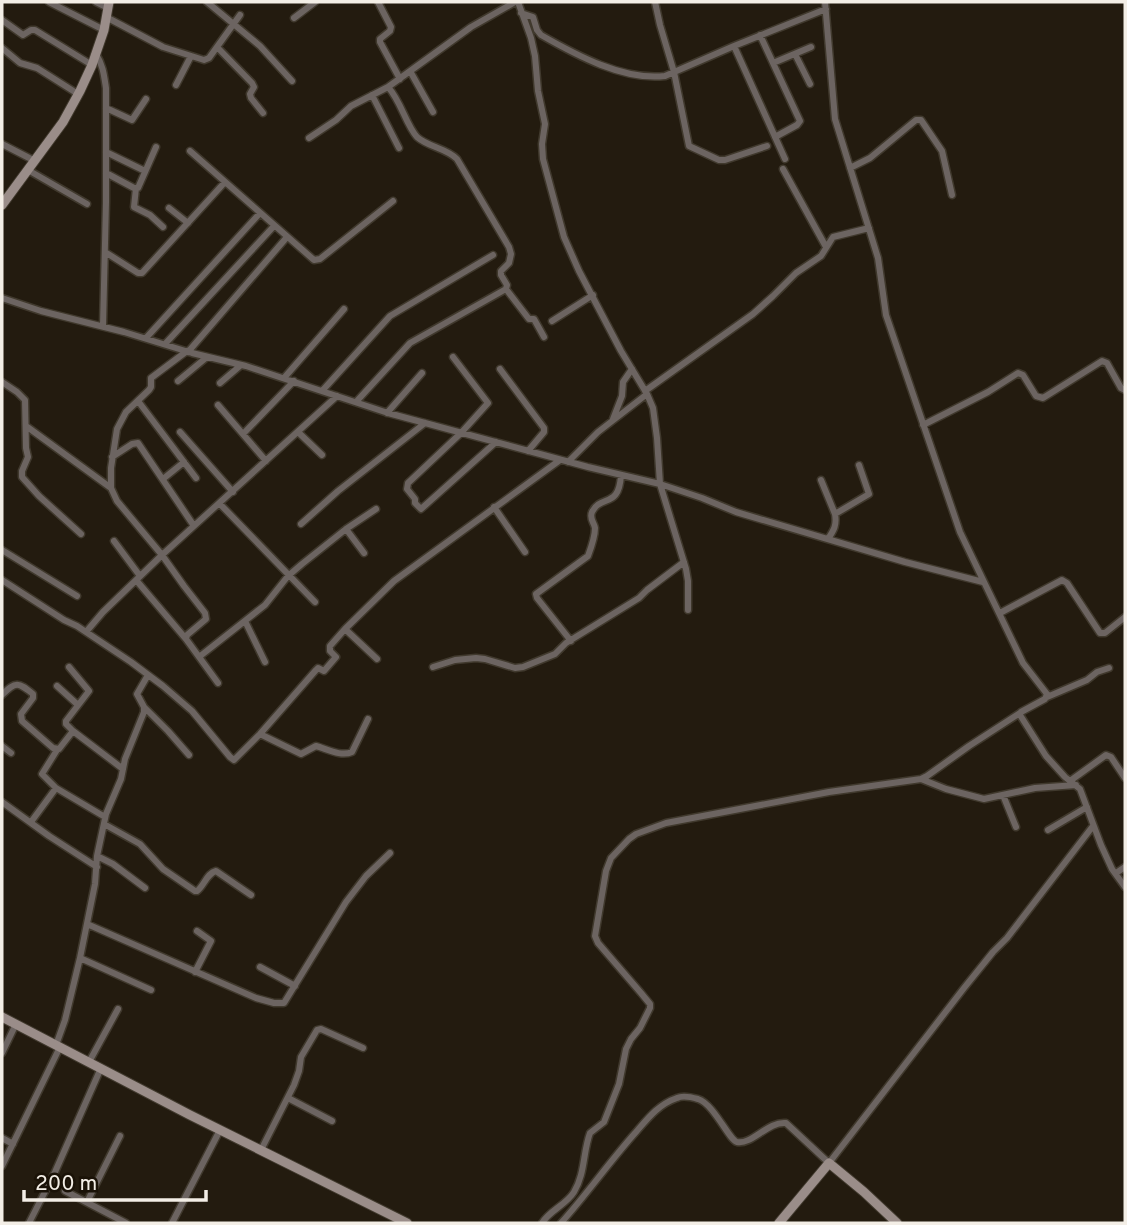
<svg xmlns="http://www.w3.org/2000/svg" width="1127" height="1225" font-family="Overpass,sans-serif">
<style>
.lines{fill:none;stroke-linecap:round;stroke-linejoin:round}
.street-casing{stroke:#40392d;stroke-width:9}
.secondary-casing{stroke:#40392d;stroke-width:11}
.street{stroke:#6c6461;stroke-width:6}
.secondary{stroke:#9a8d89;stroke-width:9}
</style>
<rect width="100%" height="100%" fill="#231b0f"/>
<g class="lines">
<defs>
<path id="street" d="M49,2L104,30
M96,2L108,8
M207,2L260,46L292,81
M378,2L391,27L390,31L380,39V42L400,79
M518,2L531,38L535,56L538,91L545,124L542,144L543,159L564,237L579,271L621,351L647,394L653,408L657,438L660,484L686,569L688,581V610
M655,2L660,25L674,72L689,146L719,160H725L767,146
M825,2L835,119L878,258L886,315L960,532L1023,663L1047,694L1045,699L1021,712L1020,715L1046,756L1065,777L1080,789L1101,845L1112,869L1125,887
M521,13L533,17L537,30L541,35C576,55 624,81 665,76L734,46L826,9
M106,17L163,47L204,60L209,58L240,15
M294,18L315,2
M2,20L23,35L31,30H35L92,65
M760,35L800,121L797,125L775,137
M734,46L785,159
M217,47L252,83L254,87L250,94L251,98L263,113
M2,48L20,63L37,68L78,94
M96,54C103,65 104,75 106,88V202L103,326
M795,54L810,84
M773,63L811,47
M410,71L433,112
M176,85L191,56
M372,95L399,148
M106,108L132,120L146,99
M309,138L336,120L351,106L388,87L471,27L515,2
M2,144L35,161
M190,151L314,260L320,259L393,201
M106,152L145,171
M850,168L870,158L916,120H921L942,151L952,195
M783,169L826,247
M28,170L87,204
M106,173L134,188H138L156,147
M136,188L134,207L150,215L163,227
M169,208L188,223
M105,252L138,273H142L225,182
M506,289L529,319H534L544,337
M2,298L41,311L124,332L192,353L246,366L388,413L588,467L660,484L702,498L736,512L905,562L983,582
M552,321L593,295
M146,338L260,213
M165,344L274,226
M187,351L151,378V387L149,390L126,412L117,429L111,468V488L117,501L162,555L184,586L205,613L206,619L187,635L186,639L218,683
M188,352L287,237
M453,357L488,403L461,433L408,483L407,489L415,499V503L421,509L496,442
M500,369L544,428V432L528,451
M284,378L344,309
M178,381L207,357
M2,382L17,392L25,400L26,448L28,457L22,471V477L39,496L81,534
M220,383L241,365
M322,391L390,316L493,255
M645,391L753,314L773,296L796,273L821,256L833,237L869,228
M138,401L196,478
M356,402L410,343L506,289L507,285L501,275V271L509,263L511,254L509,247L457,159C446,148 428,147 417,137C406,125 401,101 388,87
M218,405L266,461
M387,413L422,373
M613,419L622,396L623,382L632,369
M923,425L988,392L1018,373L1023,375L1036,396L1043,398L1102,361L1107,363L1121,388L1125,390
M26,426L111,488
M180,432L233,492
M298,432L322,455
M243,434L294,381
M112,457L132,444L138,443L194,526
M568,462L598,432L647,394
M163,479L184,462
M821,480L835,514C837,525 834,530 828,539
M220,504L315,602
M494,507L525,552
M835,514L869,494L859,465
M301,524L338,491L425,423
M346,529L364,553
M114,541L140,576
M2,550L77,596
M2,580L64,620L77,626L131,662L163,686L192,711L230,757L234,760L260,734L316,670L318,668L324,671L336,657L330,651V646L345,629L394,581L560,460
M136,580L186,639
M1000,613L1062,580L1067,583L1100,633H1105L1125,617
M245,621L265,662
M345,629L377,659
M86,632L103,612L162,555L337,396
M571,641L537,598L536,594L588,556C591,548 595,537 595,528C594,522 589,519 592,512C601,494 619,509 621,475
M199,657L265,605L288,576L302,564L346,529L376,509
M69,667L89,691L66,721V724L73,731L123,769
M433,667L455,660L476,658L485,659L515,668L523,667L555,654L566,643L639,598L647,590L684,562
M57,686L78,705
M2,695C16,681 18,682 33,694V698L21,714L22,721L53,748L59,749L73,731
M1047,697L1087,680L1097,672L1109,668
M144,707L168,731L189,755
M260,734L301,754L316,746C327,749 341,757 352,752L368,719
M2,746L11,753
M921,779L946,789L984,799L1035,788L1076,785
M1070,781L1106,755L1111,757L1125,778
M56,788L42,774L57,750
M1003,795L1016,827
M2,802L49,836L97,867
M31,822L56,788L105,817
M104,824L140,844L163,869L195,891H197C204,886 207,873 216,871L251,895
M1048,830L1087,807
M97,856L113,864L145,888
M1116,873L1125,867
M87,924L256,998L274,1003H284L346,902L366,876L390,853
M80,958L151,990
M260,967L295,986
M195,972L211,941L197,931
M56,1045L65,1020L80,958L95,884L97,856L106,814L121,779L125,759L144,712V707L137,694L148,675
M2,1053L16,1024
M89,1062L118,1009
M288,1098L332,1121
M2,1138L13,1144
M261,1150L294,1085L299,1071L301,1057L317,1030L321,1029L363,1048
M2,1166L60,1047
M65,1191L126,1223
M87,1202L120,1136
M29,1223L55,1172L101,1068
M172,1223L220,1130
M542,1223C550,1210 566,1205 574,1192C585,1174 583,1152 590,1133L604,1122L619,1084L626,1049L631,1039L640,1028L650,1008V1004L641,993L598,943L595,936L606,871L611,858L629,839L636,834L666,823L829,792L921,779L927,776L969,746L1020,713
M561,1223C587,1194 610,1161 636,1132C648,1118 659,1104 677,1098C683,1095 691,1097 698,1099C714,1104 729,1140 737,1142C752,1145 768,1121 786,1123L829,1163L964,988L993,952L1007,938L1093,826"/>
<path id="secondary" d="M2,205L63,122L80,91L92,65L104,30L109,2
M2,1017L190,1115L407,1223
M779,1223L829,1163L864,1192L897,1223"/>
</defs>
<!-- street casing -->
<use href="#street" class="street-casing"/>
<!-- secondary casing -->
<use href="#secondary" class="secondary-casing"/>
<!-- street -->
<use href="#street" class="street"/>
<!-- secondary -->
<use href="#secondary" class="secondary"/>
</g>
<!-- border -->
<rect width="1127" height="1225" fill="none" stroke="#f3eee6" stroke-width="7"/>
<!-- scale -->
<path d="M24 1190v10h182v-10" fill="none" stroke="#f3eee6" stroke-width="3.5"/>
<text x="35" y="1190" font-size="21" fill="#f3eee6" stroke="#1a1207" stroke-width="5" paint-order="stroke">200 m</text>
</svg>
